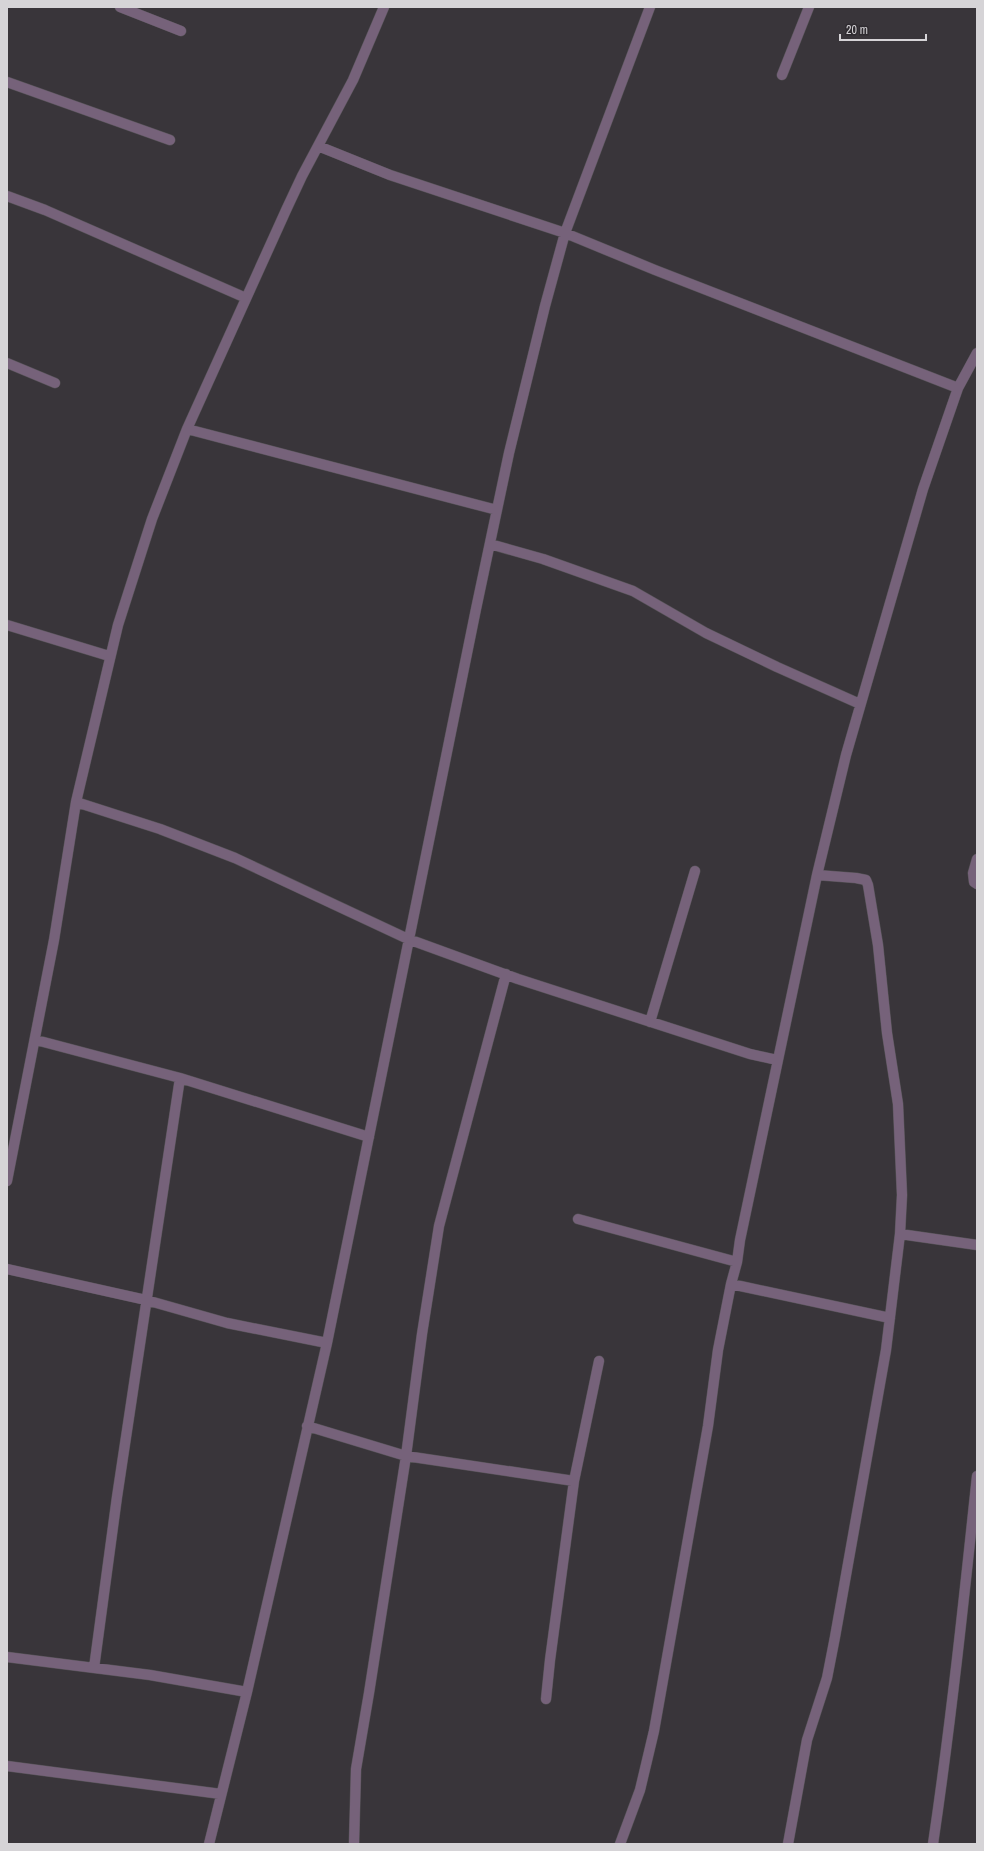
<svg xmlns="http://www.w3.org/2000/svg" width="984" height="1851" font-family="'Archivo Narrow',sans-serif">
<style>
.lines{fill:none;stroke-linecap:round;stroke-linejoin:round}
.street-casing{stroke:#555256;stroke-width:11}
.street{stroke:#76627a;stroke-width:10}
</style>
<rect width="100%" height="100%" fill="#39353a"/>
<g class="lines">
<defs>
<path id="street" d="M120,7L181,31
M782,75L809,7
M7,82L170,140
M318,146L390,175L565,233L655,270L958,388
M7,196L45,210L246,298
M7,363L55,383
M187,429L497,510
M490,544L543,559L633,591L706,633L777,667L860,704
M7,625L109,656
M76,802L160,829L235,858L408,939L518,979L750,1054L777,1060
M977,859L973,873L974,882L977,884
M650,1022L695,871
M36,1040L180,1078L369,1137
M7,1181L54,940L76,802L118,625L152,519L187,429L287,208L302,176L353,80L384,7
M578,1219L737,1262
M900,1234L977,1245
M7,1269L146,1300L227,1323L327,1343
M731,1284L890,1318
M307,1426L406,1456L574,1481
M7,1657L150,1675L247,1692
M94,1668L117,1497L180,1078
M546,1699L550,1660L574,1481L599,1361
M7,1766L221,1794
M209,1844L247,1692L327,1343L476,609L509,453L545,306L565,233L650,7
M354,1844L356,1769L369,1693L406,1456L422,1334L439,1226L506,974
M620,1844L640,1790L654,1731L708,1426L718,1350L731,1284L737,1262L740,1240L817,875L846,755L923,489L958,388L977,353
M788,1844L807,1740L827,1678L835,1637L886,1350L900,1234L902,1195L898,1104L887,1033L878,945L868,885L866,880L856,878L817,875
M933,1844C951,1722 964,1599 977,1476"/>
</defs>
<!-- street casing -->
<use href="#street" class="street-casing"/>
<!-- street -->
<use href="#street" class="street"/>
</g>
<!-- border -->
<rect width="984" height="1851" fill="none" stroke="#d6d4d7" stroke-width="16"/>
<!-- scale -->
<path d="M840 34v6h86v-6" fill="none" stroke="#d6d4d7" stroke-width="2"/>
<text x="846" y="34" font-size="12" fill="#d6d4d7" stroke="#2f2b30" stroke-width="3" paint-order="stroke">20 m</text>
</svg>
